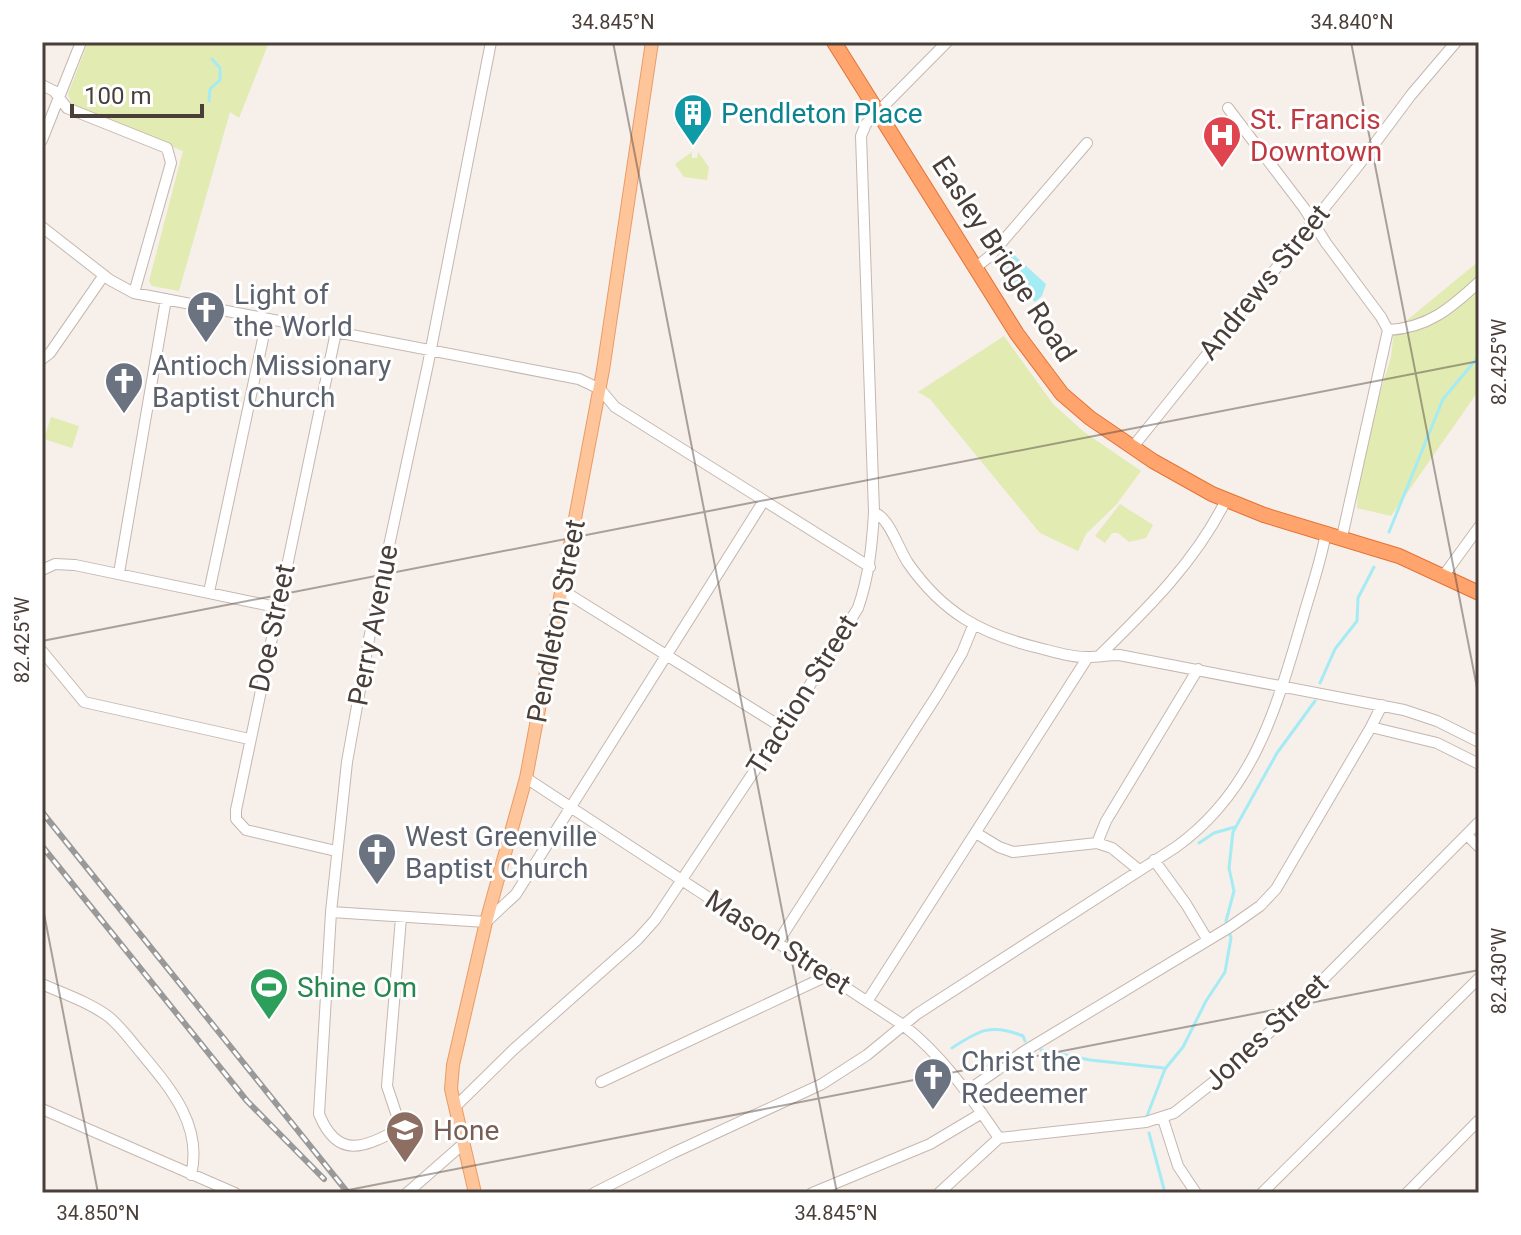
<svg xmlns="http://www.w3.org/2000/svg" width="1521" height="1235" font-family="Roboto,sans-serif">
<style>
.green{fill:#e2ebb2}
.water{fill:#a5ebf4}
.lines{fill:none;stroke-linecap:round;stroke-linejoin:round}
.stream{stroke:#a5ebf4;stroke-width:3}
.minor-casing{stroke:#c5b7af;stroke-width:12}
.major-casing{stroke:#ea9b64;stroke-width:14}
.highway-casing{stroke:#e57234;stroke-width:16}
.minor{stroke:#fff;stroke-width:10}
.major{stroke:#ffc59a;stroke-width:12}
.highway{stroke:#ffa46c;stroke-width:14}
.rail-casing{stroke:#999;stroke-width:6}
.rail{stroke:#fff;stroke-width:3;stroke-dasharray:9;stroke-linecap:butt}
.ticks{fill:none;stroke:#4a3e38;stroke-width:2;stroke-opacity:0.45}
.labels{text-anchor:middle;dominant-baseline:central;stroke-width:6;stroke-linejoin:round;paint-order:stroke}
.culture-label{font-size:28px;fill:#0d838f;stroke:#fff;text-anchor:start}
.health-label{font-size:28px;fill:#be3a42;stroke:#fff;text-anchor:start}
.street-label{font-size:28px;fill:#4a3e38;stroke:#fff}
.worship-label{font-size:28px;fill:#5b616d;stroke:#fff;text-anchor:start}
.leisure-label{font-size:28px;fill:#27864d;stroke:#fff;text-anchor:start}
.education-label{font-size:28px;fill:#785e54;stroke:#fff;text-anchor:start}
.neatline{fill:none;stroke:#4a3e38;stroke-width:3}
.ticks-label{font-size:20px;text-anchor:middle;fill:#4a3e38}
</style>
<rect width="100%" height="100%" fill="#f6efea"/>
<!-- green -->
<path class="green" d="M88,42H269L239,118L230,112L179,291L152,286L149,281L183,151L72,106L68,94Z
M692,152V158H697L698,152L709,167L707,180L684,177L675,164Z
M1479,261V390L1391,516L1357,508L1359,461L1391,357L1394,331Z
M1004,336L1053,404L1084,432L1141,471L1116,505L1086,534L1078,551L1040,533L930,399L918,392Z
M51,417L79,426L72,448L44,439Z
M1120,504L1153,525L1146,538L1129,542L1118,533H1112L1105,543L1095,536Z"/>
<!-- water -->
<path class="water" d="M1013,254L1046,284L1042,296L1035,302L1010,281L1002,269L1007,256Z"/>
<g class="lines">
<!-- stream -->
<path class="stream" d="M209,101L210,89L220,80V68L212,59
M1389,532L1443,399L1479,356
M1320,683L1335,649L1357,621L1358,598L1374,567
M1199,843L1214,833L1235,827
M952,1048C979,1030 992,1023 1023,1036L1025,1041
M1041,1050L1090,1060L1164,1068
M1147,1116L1165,1069L1183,1047L1206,1001L1225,972L1231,938L1226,921L1234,891L1229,868L1233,832L1277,753L1315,701
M1149,1133L1165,1193"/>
<defs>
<path id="minor" d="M42,85L54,91L67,108L167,148L171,163L134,293
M1228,108L1304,208L1326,243L1381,317L1388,330
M42,140L81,42
M42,227L110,280L134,293L579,379L600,389L615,407L870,567
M975,268L990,256L1087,143
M1388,330C1428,328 1451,308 1479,282
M42,359L50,353L104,275
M1132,448L1358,166L1411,95L1456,42
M874,512C890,519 898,548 908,563C943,613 981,634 1039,648C1055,652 1073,658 1088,657C1099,657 1108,655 1119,655L1404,710L1437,721L1479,742
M1342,537L1388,330
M42,570L55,564L75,565L276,607
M119,573L166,299
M1444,575L1479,527
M562,590L783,728
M209,592L267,320
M42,651L84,702L249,739
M1100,655C1148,608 1196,561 1226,500
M1382,705L1371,727L1437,743L1479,764
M526,778L903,1025C943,1056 970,1096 999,1138
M976,833L999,847L1013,852L1097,843L1112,848L1139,870
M1467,835L1479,847
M1097,843L1106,821L1198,669
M336,851L246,830L236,819V810L336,332
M1154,860L1186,904L1207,939
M331,912L486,922L516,894L763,502
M401,918L387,1086L401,1128C365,1147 338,1161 319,1114L331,912L347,762L369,639L428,364L491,42
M778,942L939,692L962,653L973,626
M42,984C64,994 89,1002 109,1017C122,1028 131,1041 142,1054C171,1089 203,1126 191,1175
M868,1000L1088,657
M601,1082L829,975
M967,1091L1023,1052L1230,927L1260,906L1276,889L1371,727
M456,1106L513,1050L637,940L655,920L783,728L858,608C869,576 872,546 874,512L861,136L866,124L947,42
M42,1109L235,1193
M1163,1119L1178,1166L1196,1193
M999,1138L1146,1122L1174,1113L1225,1073L1285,1018L1479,822
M407,1193L463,1144
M594,1193L673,1153L822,1084L867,1055L917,1014L1176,847C1254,791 1276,709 1302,621C1310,592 1321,562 1326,532
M812,1193L930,1144L982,1113
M939,1193L999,1138
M1262,1193L1479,978
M1407,1193L1479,1120"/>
<path id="major" d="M475,1193L451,1089L453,1065L486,922L526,778L603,370L652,42"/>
<path id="highway" d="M834,42L1017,334L1062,394L1090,418L1153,461L1212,494L1264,515L1399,556L1479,593"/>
</defs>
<!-- minor casing -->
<use href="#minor" class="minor-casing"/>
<!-- major casing -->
<use href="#major" class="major-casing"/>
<!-- highway casing -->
<use href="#highway" class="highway-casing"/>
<!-- minor -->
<use href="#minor" class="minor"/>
<!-- major -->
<use href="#major" class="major"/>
<!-- highway -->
<use href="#highway" class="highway"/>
<defs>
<path id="rail" d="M42,812L348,1193
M42,846L247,1101L324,1179"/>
</defs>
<!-- rail casing -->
<use href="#rail" class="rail-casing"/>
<!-- rail -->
<use href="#rail" class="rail"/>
</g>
<!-- ticks -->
<path class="ticks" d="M613,42L837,1193M1351,42L1479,698M42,641L1479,361M42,903L98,1193M333,1193L1479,970"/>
<!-- icons -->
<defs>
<symbol id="building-pin" viewBox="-11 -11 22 30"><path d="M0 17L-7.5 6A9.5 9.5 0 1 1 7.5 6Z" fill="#0f9aa8" stroke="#fff"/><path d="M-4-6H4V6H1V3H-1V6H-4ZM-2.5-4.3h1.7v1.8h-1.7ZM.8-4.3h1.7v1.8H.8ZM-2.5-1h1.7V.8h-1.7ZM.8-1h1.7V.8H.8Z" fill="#fff"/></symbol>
<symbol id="hospital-pin" viewBox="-11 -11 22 30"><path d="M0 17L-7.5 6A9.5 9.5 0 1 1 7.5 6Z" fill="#e0444e" stroke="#fff"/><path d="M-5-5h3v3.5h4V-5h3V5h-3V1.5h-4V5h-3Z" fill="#fff"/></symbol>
<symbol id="church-pin" viewBox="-11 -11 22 30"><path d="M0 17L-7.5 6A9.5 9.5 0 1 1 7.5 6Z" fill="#6b7280" stroke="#fff"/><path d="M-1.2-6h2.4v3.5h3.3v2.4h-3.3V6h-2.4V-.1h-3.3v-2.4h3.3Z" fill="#fff"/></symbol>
<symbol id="stadium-pin" viewBox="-11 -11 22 30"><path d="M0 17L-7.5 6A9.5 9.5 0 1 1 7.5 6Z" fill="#2e9e5b" stroke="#fff"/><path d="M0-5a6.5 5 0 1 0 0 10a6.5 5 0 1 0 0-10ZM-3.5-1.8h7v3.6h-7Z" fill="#fff"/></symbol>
<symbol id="school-pin" viewBox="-11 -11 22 30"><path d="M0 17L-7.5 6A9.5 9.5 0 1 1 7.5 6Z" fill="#8d6e63" stroke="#fff"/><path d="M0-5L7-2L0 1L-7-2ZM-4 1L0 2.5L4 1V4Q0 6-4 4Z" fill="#fff"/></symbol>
</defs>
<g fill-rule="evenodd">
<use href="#building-pin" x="671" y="91" width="44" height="60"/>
<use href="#hospital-pin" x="1200" y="113" width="44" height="60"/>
<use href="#church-pin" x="184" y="288" width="44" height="60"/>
<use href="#church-pin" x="102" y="359" width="44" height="60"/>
<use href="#church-pin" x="355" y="830" width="44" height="60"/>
<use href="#stadium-pin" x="247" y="965" width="44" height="60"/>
<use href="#church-pin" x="911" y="1055" width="44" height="60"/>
<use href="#school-pin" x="383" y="1108" width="44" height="60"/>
</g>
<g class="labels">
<!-- culture labels -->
<g class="culture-label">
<text x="721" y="113">Pendleton Place</text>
</g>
<!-- health labels -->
<g class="health-label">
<text x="1250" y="119">St. Francis<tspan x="1250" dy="32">Downtown</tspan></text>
</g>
<!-- street labels -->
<g class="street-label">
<text transform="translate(1004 259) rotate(57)">Easley Bridge Road</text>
<text transform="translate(1264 282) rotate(-51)">Andrews Street</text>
<text transform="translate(556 621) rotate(-79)">Pendleton Street</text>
<text transform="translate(373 625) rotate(-79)">Perry Avenue</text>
<text transform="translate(272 628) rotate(-78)">Doe Street</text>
<text transform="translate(802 695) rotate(-58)">Traction Street</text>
<text transform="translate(778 942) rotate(33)">Mason Street</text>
<text transform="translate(1266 1032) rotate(-43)">Jones Street</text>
</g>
<!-- worship labels -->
<g class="worship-label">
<text x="234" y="294">Light of<tspan x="234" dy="32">the World</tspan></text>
<text x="152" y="365">Antioch Missionary<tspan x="152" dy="32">Baptist Church</tspan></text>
<text x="405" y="836">West Greenville<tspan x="405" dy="32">Baptist Church</tspan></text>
<text x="961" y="1061">Christ the<tspan x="961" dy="32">Redeemer</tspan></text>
</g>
<!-- leisure labels -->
<g class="leisure-label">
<text x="297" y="987">Shine Om</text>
</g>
<!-- education labels -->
<g class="education-label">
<text x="433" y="1130">Hone</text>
</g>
</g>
<!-- border -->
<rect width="1521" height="1235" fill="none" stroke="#ffffff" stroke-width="88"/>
<!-- scale -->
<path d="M72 104v12h130v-12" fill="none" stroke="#4a3e38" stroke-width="4"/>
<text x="84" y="104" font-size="24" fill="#4a3e38" stroke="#ffffff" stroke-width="6" paint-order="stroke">100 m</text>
<rect x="44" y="44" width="1433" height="1147" class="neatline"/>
<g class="ticks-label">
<text x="613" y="29">34.845°N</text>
<text x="1352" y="29">34.840°N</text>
<text transform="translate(1499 362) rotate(-90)" y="7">82.425°W</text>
<text transform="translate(22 640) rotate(-90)" y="7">82.425°W</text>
<text transform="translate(1499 971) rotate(-90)" y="7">82.430°W</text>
<text x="98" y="1220">34.850°N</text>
<text x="836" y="1220">34.845°N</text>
</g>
</svg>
